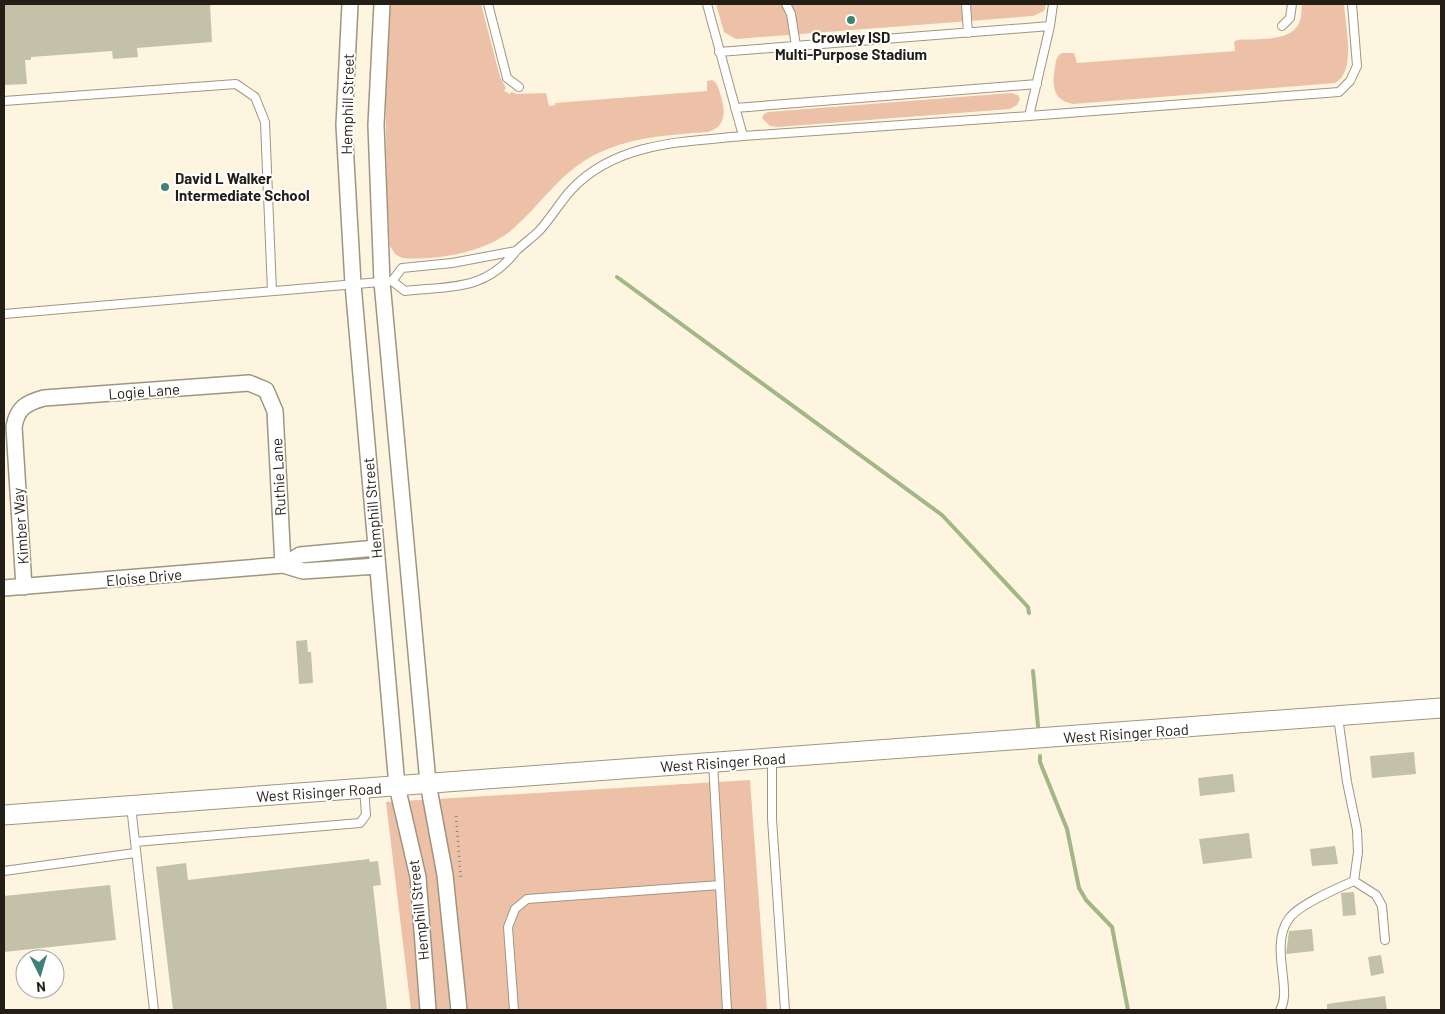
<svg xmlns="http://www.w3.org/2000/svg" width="1445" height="1014" font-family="Barlow,sans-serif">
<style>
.green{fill:#edc1a7}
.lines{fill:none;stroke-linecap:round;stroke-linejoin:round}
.stream{stroke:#a3b686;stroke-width:4}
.building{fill:#c3c2a8}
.service-casing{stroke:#a0967f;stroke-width:10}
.minor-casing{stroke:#a0967f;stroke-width:18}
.tertiary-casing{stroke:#a0967f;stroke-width:21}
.path{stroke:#878173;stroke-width:2.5;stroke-dasharray:1 4;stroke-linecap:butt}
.service{stroke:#fff;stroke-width:8}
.minor{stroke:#fff;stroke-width:15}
.tertiary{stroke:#fff;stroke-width:19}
.poi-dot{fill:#3e8175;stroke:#fff;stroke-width:2}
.labels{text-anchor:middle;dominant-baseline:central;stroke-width:4;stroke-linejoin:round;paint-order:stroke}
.poi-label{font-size:15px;font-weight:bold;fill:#231f16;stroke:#fff}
.street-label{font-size:15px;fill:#231f16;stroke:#fff}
</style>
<rect width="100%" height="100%" fill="#fdf5e0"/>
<!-- green -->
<path class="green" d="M390,4H481L500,77L506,88L504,91L510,94L511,92L517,94L546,93L549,106L555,105V103L707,91V81L712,80C717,82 718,87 720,93C725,109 728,126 708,132C667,135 626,137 589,158C558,176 540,205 514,228C488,252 436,261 402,258L395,254L390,246C385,165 384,85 390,4Z
M716,4H1046L1044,11L1033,16L736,39L724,32Z
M1302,4H1344C1345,25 1357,71 1335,83L1073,104C1052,100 1052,84 1055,67C1056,61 1056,56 1062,53H1074L1077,63L1235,51L1234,42L1237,40C1254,38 1291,43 1299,23C1302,18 1301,10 1302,4Z
M1011,93L1018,95L1020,99L1017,105L1010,109L778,127L770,126L762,118L764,114L768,112Z
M750,780L767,1010H411L386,802Z"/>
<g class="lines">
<!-- stream -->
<path class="stream" d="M617,277L942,515L1028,607L1029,613
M1033,671L1038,726
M1040,756V762L1067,829L1079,888L1086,900L1112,927L1128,1010"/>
</g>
<!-- building -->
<path class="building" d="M4,4H210L212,42L137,48L138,57L113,59L112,51L31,57V60H25L27,84L4,85Z
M307,640L308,652H311L313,683L299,684L296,641Z
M1414,752L1416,774L1372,778L1370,756Z
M1233,774L1235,792L1200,796L1198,778Z
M1249,833L1252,858L1203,864L1199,839Z
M1335,846L1338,864L1312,866L1310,849Z
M369,859L370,862L378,861L381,885L373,886L387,1010H173L156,867L186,863L188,880Z
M110,885L116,940L4,952V896Z
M1354,892L1356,915L1343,916L1341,893Z
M1312,929L1314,951L1286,954L1289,931Z
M1381,955L1384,973L1371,976L1368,957Z
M1385,996L1387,1010H1327V1004Z"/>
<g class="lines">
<defs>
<path id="service" d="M488,4L507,78L519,87
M786,4L791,14L796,46
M966,4L968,33
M1050,26L1053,4
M1282,26L1290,18L1292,4
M719,52L1050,26L1029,116L743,136
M4,101L236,84L255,97L265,122L272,291
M735,108L1037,84
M1029,116L1339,92L1350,81L1357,66L1352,4
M516,251C523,244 532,238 539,231C551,218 560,202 572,189C617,142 683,142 743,136L707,4
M4,314L392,281L405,291C450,286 486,291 516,251L452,263L402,268L392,281
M772,758V819L785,1010
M713,763L727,1010
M131,806L154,1010
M135,842L360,823L366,815L364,788
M4,871L135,853
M1354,881L1376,895L1382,906L1385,940
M514,1010L508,927L515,909L527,899L720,885
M1280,1010C1286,1000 1284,988 1283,977C1281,959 1277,936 1288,920C1297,905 1338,888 1354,881L1358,852L1357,830L1347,782L1338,717"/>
<path id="minor" d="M350,4L344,125L353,284L397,786L418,877L428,1010
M382,4L376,125L382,282L428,783L445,875L459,1010
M283,565L300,555L376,548
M24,587L14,427C17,408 26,403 44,398L249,383L266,390L275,411L283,565
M4,588L283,565L303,571L377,566"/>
<path id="tertiary" d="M4,815L1441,708"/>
</defs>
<!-- service casing -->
<use href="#service" class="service-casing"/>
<!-- minor casing -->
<use href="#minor" class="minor-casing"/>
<!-- tertiary casing -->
<use href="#tertiary" class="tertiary-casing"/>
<!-- path -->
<path class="path" d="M456,816L461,880"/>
<!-- service -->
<use href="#service" class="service"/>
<!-- minor -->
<use href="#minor" class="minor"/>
<!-- tertiary -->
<use href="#tertiary" class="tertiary"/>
</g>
<!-- markers -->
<g class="poi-dot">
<circle cx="851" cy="20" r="5"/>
<circle cx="165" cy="187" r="5"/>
</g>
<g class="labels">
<!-- poi labels -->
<g class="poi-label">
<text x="851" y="37">Crowley ISD<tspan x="851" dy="17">Multi-Purpose Stadium</tspan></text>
<text x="175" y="178" text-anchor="start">David L Walker<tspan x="175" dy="17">Intermediate School</tspan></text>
</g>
<!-- street labels -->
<g class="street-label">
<text transform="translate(347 104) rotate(-89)">Hemphill Street</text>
<text transform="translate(144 391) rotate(-4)">Logie Lane</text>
<text transform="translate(278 477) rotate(-93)">Ruthie Lane</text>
<text transform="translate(372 508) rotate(-95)">Hemphill Street</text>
<text transform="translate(20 526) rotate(-94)">Kimber Way</text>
<text transform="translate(144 577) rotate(-5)">Eloise Drive</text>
<text transform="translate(1126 733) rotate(-4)">West Risinger Road</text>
<text transform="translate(723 762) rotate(-4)">West Risinger Road</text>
<text transform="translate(319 792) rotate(-4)">West Risinger Road</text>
<text transform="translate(418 910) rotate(-96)">Hemphill Street</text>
</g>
</g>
<!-- border -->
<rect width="1445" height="1014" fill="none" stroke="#231f16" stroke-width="10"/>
<!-- north arrow -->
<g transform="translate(40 974) rotate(175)"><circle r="24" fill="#ffffff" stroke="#a7a5a2"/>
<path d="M0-4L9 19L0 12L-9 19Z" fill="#3e8175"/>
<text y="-8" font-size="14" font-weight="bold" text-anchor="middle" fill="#231f16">N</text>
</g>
</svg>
